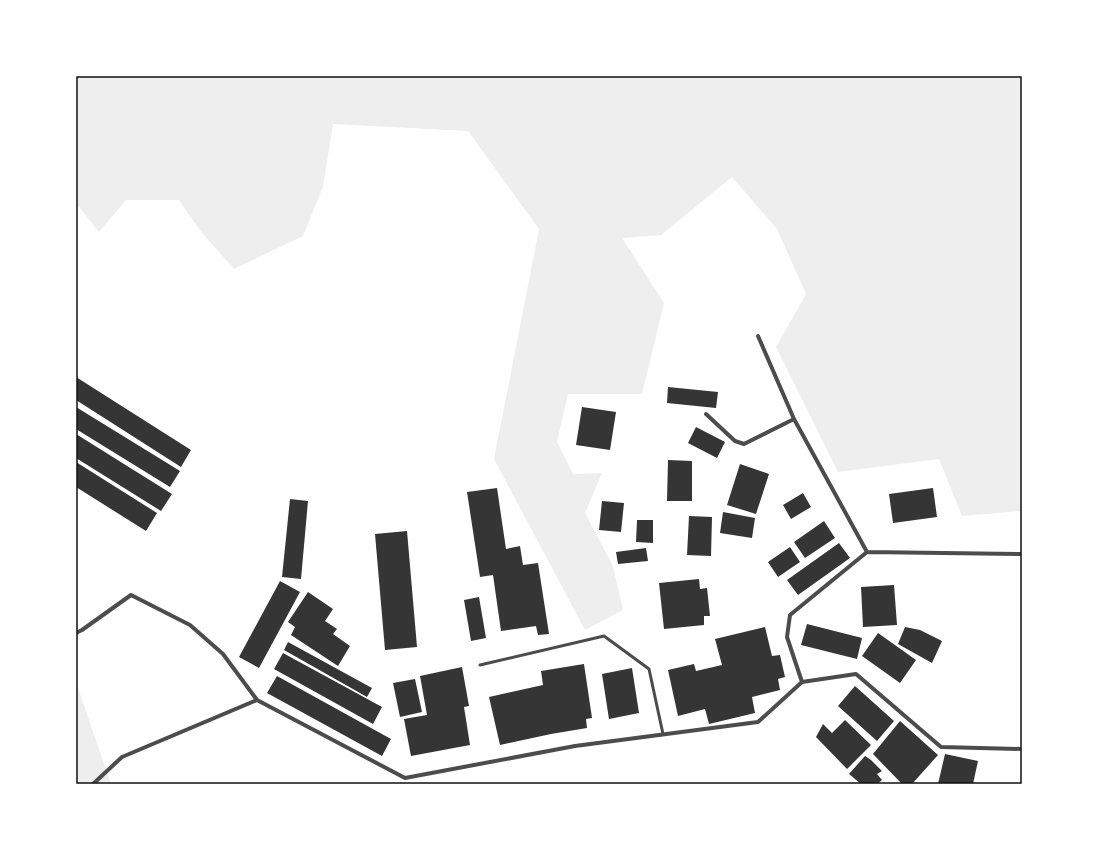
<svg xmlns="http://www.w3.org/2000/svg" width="1098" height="860" font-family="'Exo 2',sans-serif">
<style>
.green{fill:#eee}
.building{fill:#353535}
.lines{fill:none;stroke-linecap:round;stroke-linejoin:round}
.service{stroke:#4c4c4c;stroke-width:3}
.minor{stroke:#4c4c4c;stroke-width:4}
.neatline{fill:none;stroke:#111;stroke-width:1.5}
</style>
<rect width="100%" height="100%" fill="#fff"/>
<!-- green -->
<path class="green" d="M76,76H1022V511L962,516L939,459L838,472L776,347L806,294L777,229L732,177L661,235L622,238L664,303L642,394H568L557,442L573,474L602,473L585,513L613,566L623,610L585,630L494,459L539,229L468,131L333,124L323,187L303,236L234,269L202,233L179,200H126L99,232L76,203Z
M76,682L111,784H76Z"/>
<!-- building -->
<path class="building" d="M76,377L191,450L181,467L76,400Z
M668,387L718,392L716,408L667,403Z
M76,407L180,471L170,487L76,429Z
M582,407L616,412L610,450L576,445Z
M696,427L725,442L717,458L688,443Z
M76,434L172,494L161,511L76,458Z
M668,460L692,461V501H667Z
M76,462L157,513L146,531L76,487Z
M740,464L769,474L756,514L727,505Z
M497,488L506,549L520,546L523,565L538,563L549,634L538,635L536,626L501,631L493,575L480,577L467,492Z
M933,488L937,517L893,523L889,494Z
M803,493L811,507L791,519L783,505Z
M290,499L308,501L301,579L282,577Z
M602,501L624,503L621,532L599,530Z
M723,512L755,518L752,538L720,533Z
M689,516L712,517L711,556L687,555Z
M637,520H653V543L636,542Z
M824,521L835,538L805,558L794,542Z
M407,531L417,647L385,650L375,534Z
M839,543L850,558L798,595L787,580Z
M790,547L800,562L778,577L768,562Z
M646,548L648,561L618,564L616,552Z
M699,579L700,589L707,588L710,616H704V625L664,629L659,583Z
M280,581L300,592L259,668L239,657Z
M894,585L897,625L863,627L861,587Z
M308,592L333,609L325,621L337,629L333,634L350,646L338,666L291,635L295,627L288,622Z
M479,597L486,638L471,641L464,600Z
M807,624L862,638L857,659L801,645Z
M765,627L772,656L780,655L785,677L778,679L780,690L752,697L755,713L709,724L705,709L678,716L668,670L694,664L696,671L722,665L715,639Z
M905,627L920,630L942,641L932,663L898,644Z
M878,633L916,660L900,683L862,656Z
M288,642L372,688L367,697L284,650Z
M283,653L382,707L373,724L274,669Z
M584,664L592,718L586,719L587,728L551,734L500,745L489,697L543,685L541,671Z
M462,667L469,706L464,707L470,745L411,756L404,719L427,715L420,676Z
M632,668L639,713L609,719L602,674Z
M277,676L391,739L382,756L267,693Z
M415,679L422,712L400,717L393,683Z
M855,686L894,721L877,741L838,706Z
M845,720L871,745L847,769L816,737L823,724L832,733Z
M900,721L938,755L912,784H902L873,754Z
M945,754L978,761L973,784L966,783V784H938Z
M865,756L871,760L882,771L877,774L882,780L877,784H861L849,774Z"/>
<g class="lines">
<!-- service -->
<path class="service" d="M480,665L604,636L649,669L663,734"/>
<!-- minor -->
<path class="minor" d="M758,336L794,419L867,552
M706,414L735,441L744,444L794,419
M76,633L82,630L131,595L190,625L223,654L257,700
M802,682L856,674L941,747L1022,749
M93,784L122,757L257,700L405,778L575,746L758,722L802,682L787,637L790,615L867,552L1022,554"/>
</g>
<!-- border -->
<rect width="1098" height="860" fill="none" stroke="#ffffff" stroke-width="154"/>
<rect x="77" y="77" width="944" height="706" class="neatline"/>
</svg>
